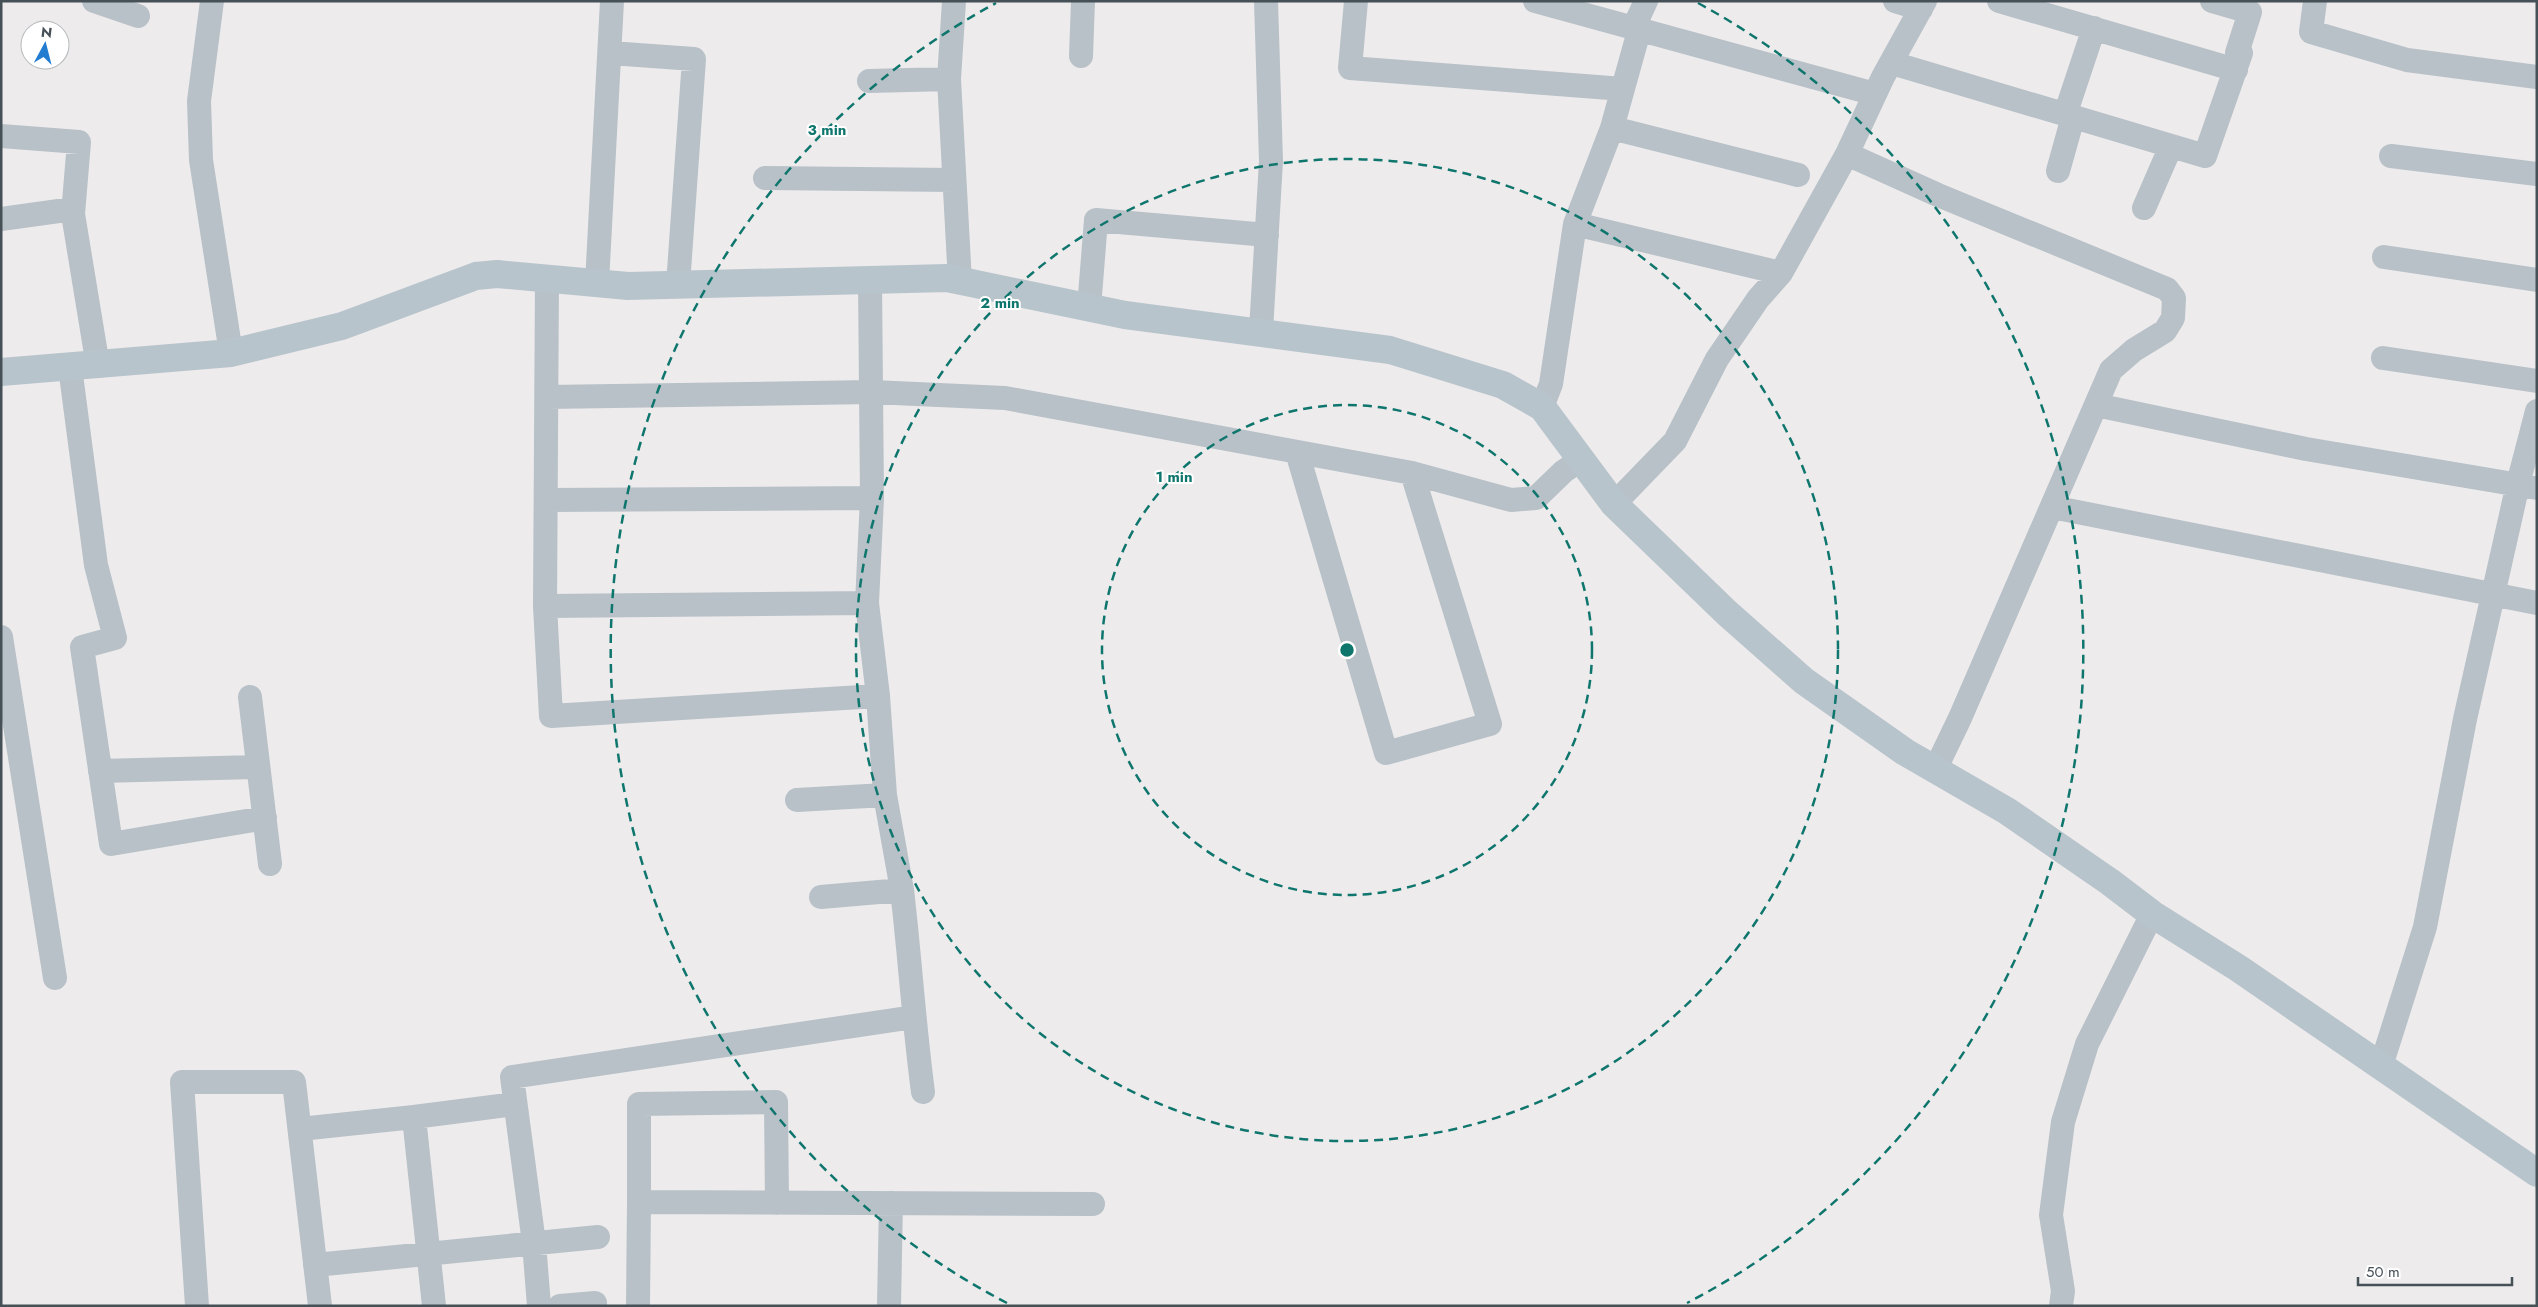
<svg xmlns="http://www.w3.org/2000/svg" width="2538" height="1307" font-family="Jost,sans-serif">
<style>
.lines{fill:none;stroke-linecap:round;stroke-linejoin:round}
.street{stroke:#b7c1c7;stroke-width:24}
.secondary{stroke:#b8c4cc;stroke-width:28}
.ring{fill:none;stroke:#0f766e;stroke-width:2.5;stroke-dasharray:9 6}
.centre{fill:#0f766e;stroke:#fff;stroke-width:2.5}
.ring-label{font-size:15px;text-anchor:middle;font-weight:bold;fill:#0f766e;stroke:#fff;stroke-width:4;stroke-linejoin:round;paint-order:stroke}
</style>
<rect width="100%" height="100%" fill="#eeebec"/>
<g class="lines">
<!-- street -->
<path class="street" d="M94,1L138,16
M212,1L199,101L201,160L231,353
M954,1L949,79L960,282
M1356,1L1350,68L1623,89
M1535,1L1875,94
M1895,1L1921,9
M1999,1L2236,70
M2315,1L2311,32L2407,60L2537,77
M1633,29L1646,1
M610,53L694,59L678,285
M1081,56L1083,1
M1892,63L2205,156L2241,53H2237L2250,12L2212,1
M869,81L949,79
M2065,115L2094,28
M1612,128L1798,175
M1,136L79,142L73,214L98,366
M1847,154L1938,195L2167,289L2174,298L2173,318L2165,331L2134,350L2111,370L1960,718L1935,770
M2391,156L2537,174
M2058,171L2073,117
M765,178L954,180
M2144,208L2171,146
M1,219L73,209
M1575,224L1781,273
M2384,257L2537,280
M547,279L545,606L551,716L878,696L867,603L872,498L870,280
M597,283L612,1
M1089,308L1096,220L1267,235
M1261,331L1271,161L1266,1
M2383,358L2537,381
M70,367L96,565L115,638L82,647L111,844L265,818
M547,397L872,392L1005,398L1412,473L1511,500L1536,498L1564,471L1581,460
M2096,405L2306,449L2537,488
M1542,407L1551,384L1575,224L1612,128L1639,31
M1297,452L1386,753L1490,724L1412,473
M547,500L872,498
M1614,504L1675,441L1717,359L1758,299L1781,273L1847,154L1883,77L1925,1
M2052,507L2537,603
M545,606L867,603
M1,637L55,978
M250,697L270,864
M100,771L258,767
M797,800L885,795
M902,890C910,958 914,1025 923,1092
M821,897L902,890L885,795L878,696
M2381,1066L2425,927L2465,719L2518,484L2537,411
M414,1117L515,1104
M300,1129L414,1117L434,1306
M639,1202V1104L776,1102L777,1203
M315,1265L598,1237
M197,1306L182,1082H294L320,1306
M539,1306L534,1243L512,1077L914,1017
M560,1306L595,1303
M638,1306L639,1202L1093,1204
M889,1306L891,1203
M2061,1306L2063,1291L2051,1215L2063,1122L2087,1044L2152,914"/>
<!-- secondary -->
<path class="secondary" d="M1,372L231,353L342,326L476,276L497,274L628,286L947,278L1125,315L1390,350L1503,385L1542,407L1614,504L1727,613L1804,681L1905,752L2007,811L2110,882L2152,914L2238,968L2537,1173"/>
</g>
<!-- distance rings -->
<g class="ring">
<circle cx="1347" cy="650" r="245"/>
<circle cx="1347" cy="650" r="491"/>
<path d="M1007 1303A736 736 0 0 1 996 3M1698 3A736 736 0 0 1 1687 1303"/>
</g>
<circle cx="1347" cy="650" r="8" class="centre"/>
<g class="ring-label">
<text x="827" y="135">3 min</text>
<text x="1000" y="308">2 min</text>
<text x="1174" y="482">1 min</text>
</g>
<!-- border -->
<rect width="2538" height="1307" fill="none" stroke="#455057" stroke-width="5"/>
<!-- north arrow -->
<g transform="translate(45 45) rotate(7)"><circle r="24" fill="#ffffff" stroke="#b5b9bc"/>
<path d="M0-4L9 19L0 12L-9 19Z" fill="#227dd1"/>
<text y="-8" font-size="14" font-weight="bold" text-anchor="middle" fill="#455057">N</text>
</g>
<!-- scale -->
<path d="M2358 1277v8h154v-8" fill="none" stroke="#455057" stroke-width="2.5"/>
<text x="2366" y="1277" font-size="15" fill="#455057" stroke="#ffffff" stroke-width="4" paint-order="stroke">50 m</text>
</svg>
